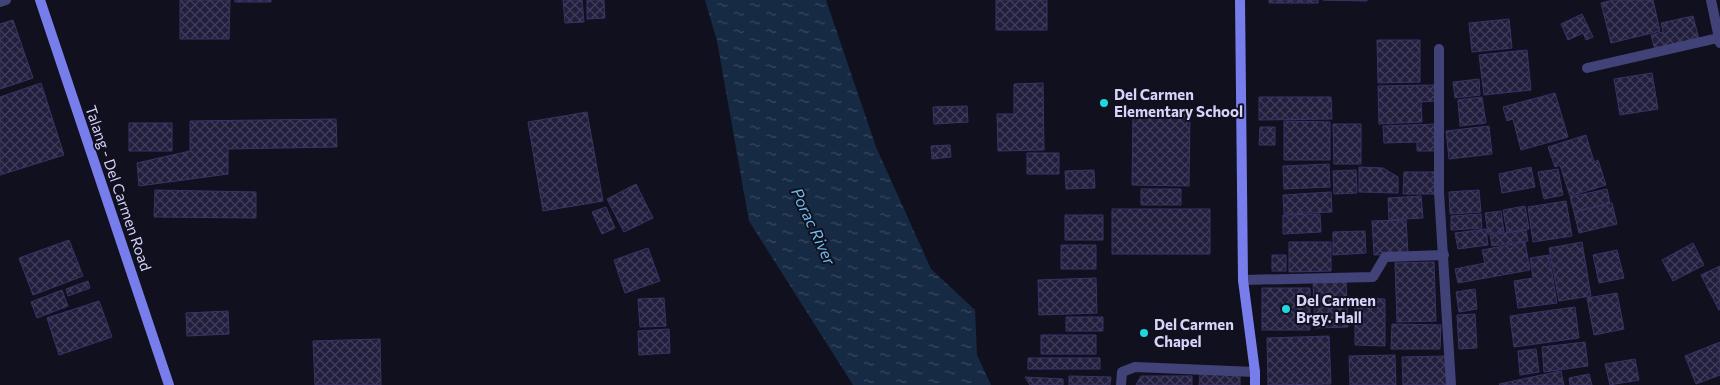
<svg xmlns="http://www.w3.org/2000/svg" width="1720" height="385" font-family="Commissioner,sans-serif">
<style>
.water{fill:url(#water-ripples)}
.building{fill:url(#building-cross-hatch);stroke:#393366}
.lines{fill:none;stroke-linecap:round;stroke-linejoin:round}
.lane{stroke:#414378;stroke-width:10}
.street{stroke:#414378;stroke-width:10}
.secondary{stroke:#777eec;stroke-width:10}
.poi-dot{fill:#1ed8db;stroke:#11101f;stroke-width:2}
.labels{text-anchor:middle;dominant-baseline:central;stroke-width:4;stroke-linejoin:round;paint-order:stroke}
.poi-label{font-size:15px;font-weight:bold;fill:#d5d3f9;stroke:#11101f;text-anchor:start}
.street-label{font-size:15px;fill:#d5d3f9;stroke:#11101f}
.water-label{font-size:16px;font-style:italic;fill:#6fbceb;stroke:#11101f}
</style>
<defs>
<pattern id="water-ripples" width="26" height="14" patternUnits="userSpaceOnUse" patternTransform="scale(1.25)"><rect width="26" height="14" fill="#162b43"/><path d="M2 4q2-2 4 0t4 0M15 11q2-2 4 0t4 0" fill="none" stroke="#37495f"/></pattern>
<pattern id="building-cross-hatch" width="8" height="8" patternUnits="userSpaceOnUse" patternTransform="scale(1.25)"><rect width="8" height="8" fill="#221e3d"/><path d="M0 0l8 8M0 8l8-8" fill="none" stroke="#413e5a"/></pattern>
</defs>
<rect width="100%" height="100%" fill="#11101f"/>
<!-- water -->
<path class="water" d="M705,0H826L876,147L931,269L975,310L977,355L991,385H853L749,221L717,41Z"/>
<!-- building -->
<path class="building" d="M180,0H230L229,39H180Z
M235,0H271V2H235Z
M563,0H582L584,22L565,23Z
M587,0H604L605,18L587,19Z
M996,0H1047V30H996Z
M1269,0H1318V3H1269Z
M1323,0H1367V1Z
M1613,0H1653L1660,31L1611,43L1601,3Z
M1582,14L1593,37L1586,40L1583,33L1568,40L1561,24Z
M1693,16L1699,39L1655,50L1651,35L1663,32L1661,23Z
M1509,19L1512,48L1472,52L1469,23Z
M13,20L33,78L0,89V24Z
M1377,40H1420V82L1378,83Z
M1527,50L1531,90L1484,95L1479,55Z
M1652,73L1658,109L1620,115L1614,79Z
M1479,79L1480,95L1455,98L1453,82Z
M41,83L64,155L0,175V97Z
M1043,83L1044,150L998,151L997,114H1014V84Z
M1434,85L1435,101L1421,102L1422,122L1379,124L1378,86Z
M1555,93L1568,137L1521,150L1513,119L1507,121L1503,107Z
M1259,97H1331L1332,119L1259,120Z
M1482,97L1486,123L1460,126L1458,100Z
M967,106L968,122L934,124L933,107Z
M1133,111L1190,112L1189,186L1132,185Z
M587,112L603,201L543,211L528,122Z
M336,119L337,147L228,149V174L139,186L137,163L190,151V121Z
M1284,121L1330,122V160H1284Z
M129,123H172V151H129Z
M1333,124H1361V164H1334Z
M1436,124V151H1417V142L1384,143L1383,126Z
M1489,126L1492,154L1449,159L1446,131Z
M1260,127H1275V145H1259Z
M1586,135L1594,162L1598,160L1606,185L1570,196L1560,165L1555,167L1548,147Z
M950,145L951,157L932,159L931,146Z
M1027,153H1059V174H1027Z
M1329,164L1330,187L1284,189L1283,166Z
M1359,167L1383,168L1398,177V193L1359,192Z
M1531,167L1535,187L1502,193L1499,174Z
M1558,169L1563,195L1544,199L1538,172Z
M1094,170L1095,188L1066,189L1065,171Z
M1356,170L1357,193L1334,194L1333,171Z
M1404,172H1438V194H1403Z
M636,184L653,218L624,232L607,199Z
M1141,189H1181V205H1141Z
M1607,189L1610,203L1574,212L1570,197Z
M155,190L256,192V218L154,217Z
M1479,190L1481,212L1450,214L1449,192Z
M1331,192L1332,212L1284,214L1283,195Z
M1421,196L1423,218L1389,220L1388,198Z
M1566,201L1572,236L1533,242L1528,207Z
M1612,203L1617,224L1579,233L1574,212Z
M1525,206L1529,229L1507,232L1503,210Z
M606,207L615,228L602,234L592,212Z
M1112,209H1210V254H1112Z
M1501,211L1504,232L1488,234L1485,213Z
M1320,214L1321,232L1283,234V215Z
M1481,214L1482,228L1451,230V216Z
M1065,215H1103V240H1065Z
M1406,220L1408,253L1374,255L1372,221Z
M1486,229L1488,245L1458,249L1455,233Z
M1526,230L1528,241L1492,246L1490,235Z
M1365,231L1366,253L1333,255V232Z
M69,240L83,276L33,295L19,258Z
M1289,242H1331V271L1289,272Z
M1525,242L1530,270L1458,283L1455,269L1485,263L1482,250Z
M1582,242L1591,296L1559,301L1549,248Z
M1693,243L1704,265L1673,281L1662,260Z
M1061,245H1096V269H1061Z
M648,248L660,281L625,293L614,260Z
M1617,250L1624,278L1599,283L1593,255Z
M1272,255H1286V271H1272Z
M1549,255L1557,303L1518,308L1514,281L1533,278L1530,258Z
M1434,262L1436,321L1397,322L1395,263Z
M1720,266V309L1719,310L1701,275Z
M1096,278L1097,313L1039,315L1038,280Z
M88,281L90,288L68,296L66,289Z
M1346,281L1348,327L1315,328L1313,282Z
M1262,288H1310V330H1262Z
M1475,289L1477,309L1459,312L1456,292Z
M62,290L68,306L37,318L31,302Z
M1617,293L1624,329L1594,335L1587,298Z
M664,298L666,326L640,327L638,299Z
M1355,298L1385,299V346L1355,345Z
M99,301L112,337L59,355L47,318Z
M1575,307L1579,338L1514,347L1510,316Z
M228,311L229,334L187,336L186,313Z
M1475,314L1477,348L1459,349L1457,315Z
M1066,317H1103V331H1066Z
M1392,324L1441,325L1440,349H1391Z
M669,329L670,353L639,355L638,331Z
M1041,335H1096V354H1041Z
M1329,336L1331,384L1268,385L1267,338Z
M380,339L381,385H315L313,341Z
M1585,342L1588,366L1544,372L1542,347Z
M1720,342V375L1696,384L1685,356Z
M1536,349L1539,372L1520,375L1518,351Z
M1395,355L1396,385H1350L1349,356Z
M1446,356L1447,385H1403L1402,357Z
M1028,358H1100V369H1028Z
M1635,359L1639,380L1610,385L1605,364Z
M1561,371L1564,385H1500L1499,384Z
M1200,374L1240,375V385H1199Z
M1589,374L1592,385H1570L1569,378Z
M1069,376L1111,377L1110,385H1069Z
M1141,376H1192V385H1136Z
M1025,377L1063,379V385H1030Z"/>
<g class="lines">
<!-- lane -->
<path class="lane" d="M1243,280L1373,277L1385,257L1444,255"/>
<!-- street -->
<path class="street" d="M1711,0L1720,43
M0,2L6,0
M1439,49V192L1451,385
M1587,68L1718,38
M1121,385L1122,372L1135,367L1255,372"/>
<!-- secondary -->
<path class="secondary" d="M40,0L169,385
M1240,0L1243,280L1255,372V385"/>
</g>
<!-- markers -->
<g class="poi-dot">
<circle cx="1104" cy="103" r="5"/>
<circle cx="1286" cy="309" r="5"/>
<circle cx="1144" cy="333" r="5"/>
</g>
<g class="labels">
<!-- poi labels -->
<g class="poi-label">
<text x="1114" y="94">Del Carmen<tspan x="1114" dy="17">Elementary School</tspan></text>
<text x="1296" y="300">Del Carmen<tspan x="1296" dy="17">Brgy. Hall</tspan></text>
<text x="1154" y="324">Del Carmen<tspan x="1154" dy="17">Chapel</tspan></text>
</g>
<!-- street labels -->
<g class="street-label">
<text transform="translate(119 188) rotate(71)">Talang - Del Carmen Road</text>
</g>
<!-- water labels -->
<g class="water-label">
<text transform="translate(814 226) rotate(65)">Porac River</text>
</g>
</g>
</svg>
